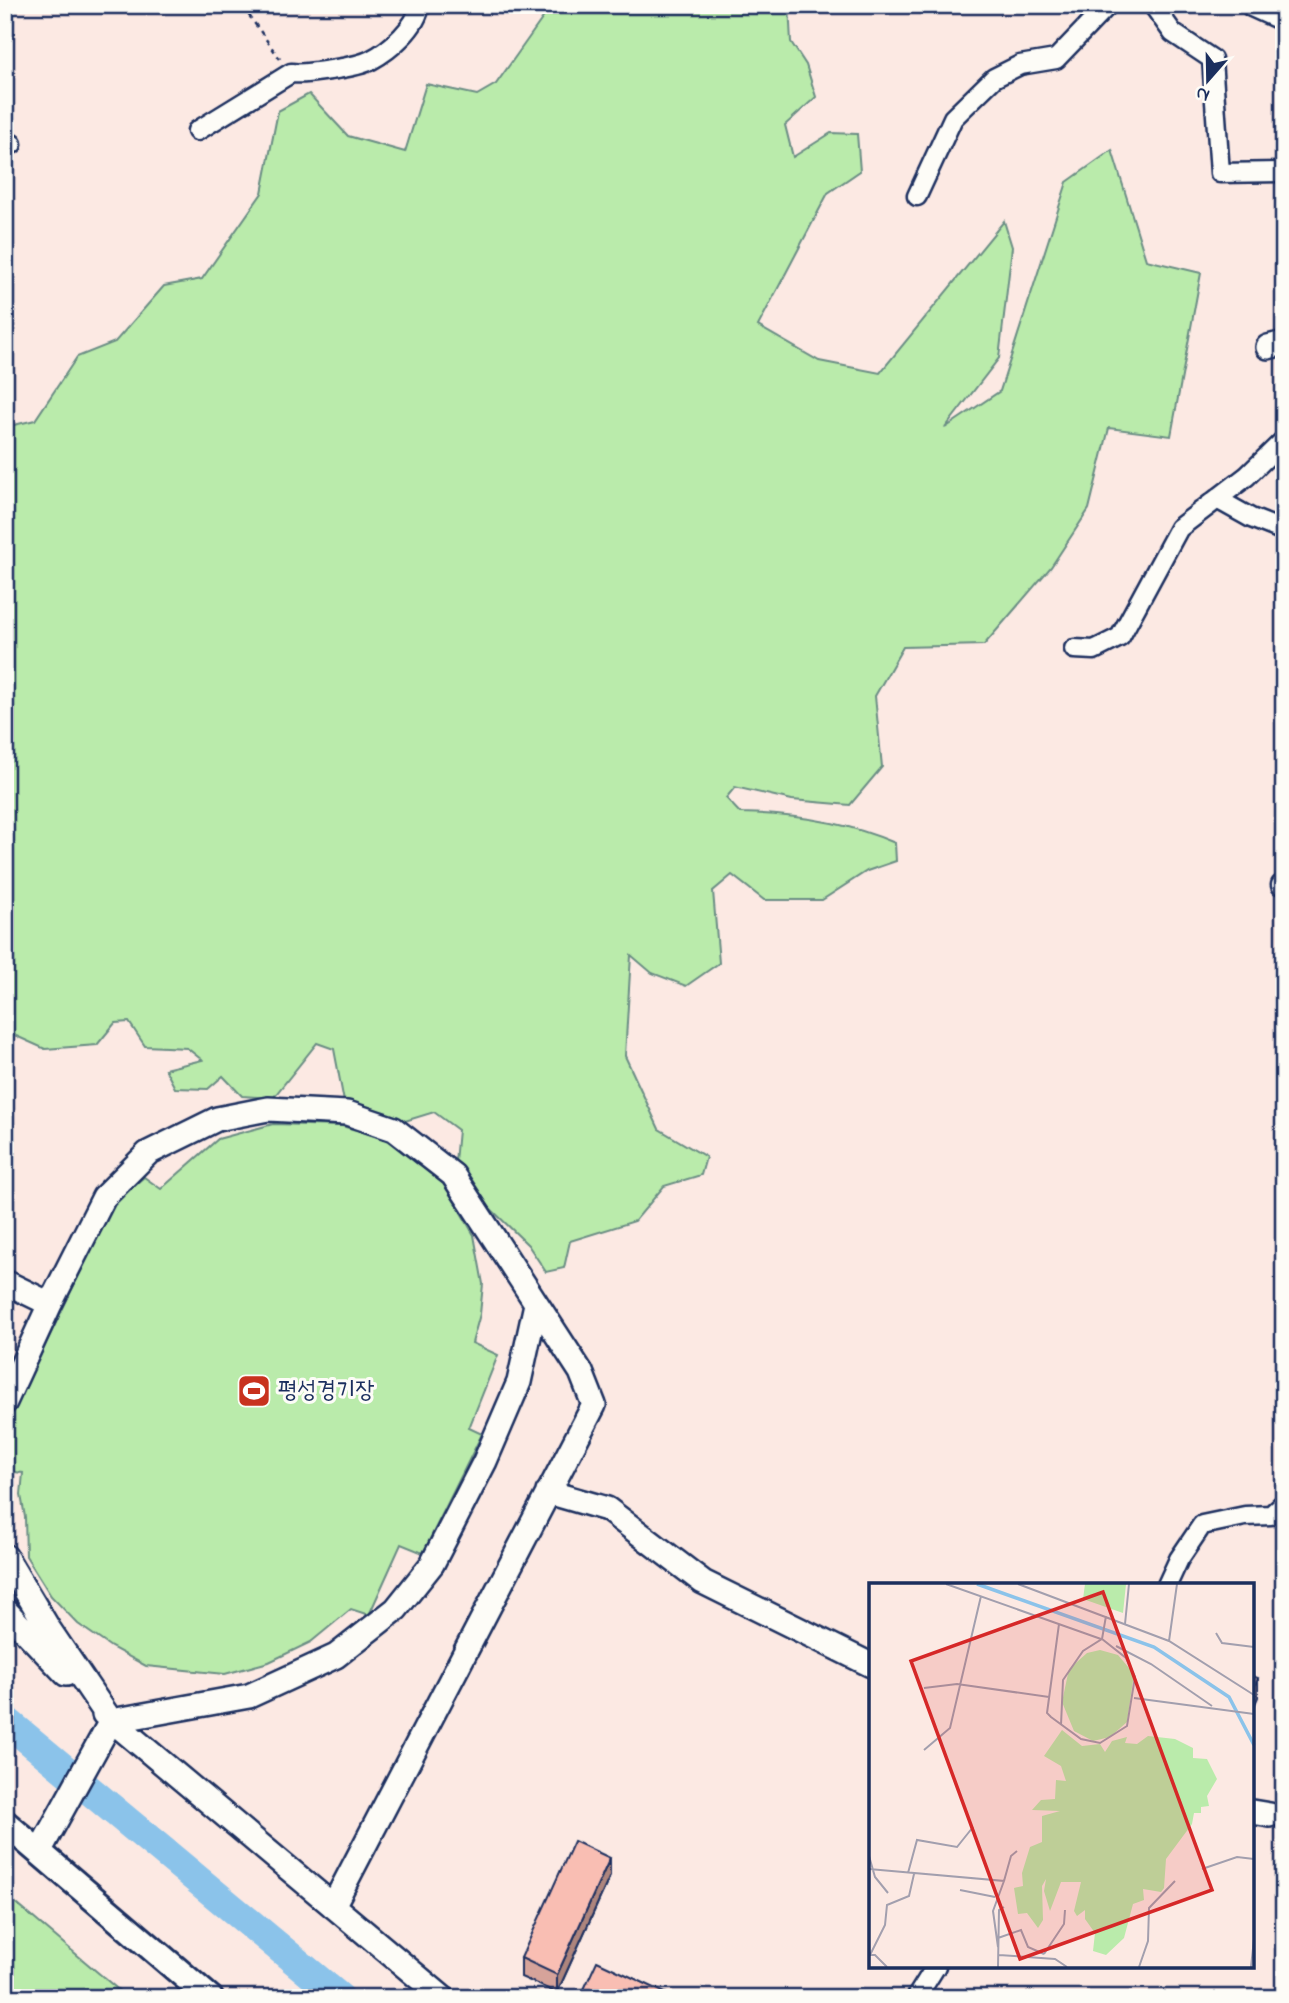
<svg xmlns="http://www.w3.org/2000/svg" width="1289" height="2003" font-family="'Indie Flower','Poor Story',sans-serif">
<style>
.green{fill:#baebab;stroke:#6a8d84;stroke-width:2}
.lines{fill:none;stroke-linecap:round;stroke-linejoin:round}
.river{stroke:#8bc3ea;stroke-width:30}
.minor-casing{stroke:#1b2f5e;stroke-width:23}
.tertiary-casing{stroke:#1b2f5e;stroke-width:28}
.secondary-casing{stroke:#1b2f5e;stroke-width:30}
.path{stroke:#1b2f5e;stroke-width:2.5;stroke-dasharray:5 5;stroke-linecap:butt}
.minor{stroke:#fdfcf7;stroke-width:18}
.tertiary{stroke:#fdfcf7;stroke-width:23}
.secondary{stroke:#fdfcf7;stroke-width:24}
.wall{fill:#d6a39a;stroke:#1b2f5e;stroke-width:2}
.shaded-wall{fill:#ae857d;stroke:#1b2f5e;stroke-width:2}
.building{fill:#f9beb3;stroke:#1b2f5e;stroke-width:2}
.labels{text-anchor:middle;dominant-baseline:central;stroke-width:6;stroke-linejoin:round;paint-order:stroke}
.poi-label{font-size:24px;fill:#1b2f5e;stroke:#fdfcf7;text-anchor:start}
.inset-river{fill:none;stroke:#8bc3ea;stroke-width:3.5}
.inset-road{fill:none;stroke:#a29fae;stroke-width:2}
.view{fill:#d62828;fill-opacity:0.15;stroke:#d62828;stroke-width:3.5}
.inset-edge{fill:none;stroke:#1b2f5e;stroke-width:3.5}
</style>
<rect width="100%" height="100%" fill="#fce9e3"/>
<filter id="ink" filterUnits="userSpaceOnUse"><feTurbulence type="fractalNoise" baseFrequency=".0143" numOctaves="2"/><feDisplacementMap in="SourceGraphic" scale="14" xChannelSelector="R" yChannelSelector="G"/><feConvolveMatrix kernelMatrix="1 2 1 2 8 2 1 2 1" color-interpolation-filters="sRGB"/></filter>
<g filter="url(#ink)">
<!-- green -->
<path class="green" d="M552,5H789L791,42L806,65L816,97L785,125L793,157L831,133L857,134L860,171L828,193L758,326L819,361L880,373L1004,221L1012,247L999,358L945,428L1000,391L1067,182L1112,150L1146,260L1201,273L1171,436L1109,428L1089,509L1051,567L984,645L903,647L875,696L882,767L850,805L792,800L735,787L726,798L740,813C792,814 847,822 895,843L896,861L867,871L822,900H764L732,875L713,891L719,963L686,986L652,973L631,955L625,1056L659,1129L706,1157L701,1175L664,1186L635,1221L570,1241L564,1268L546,1272L528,1245L490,1208L455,1162L458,1130L434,1112L405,1121L345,1107L334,1049L317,1043L273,1098L242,1096L223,1076L208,1089L175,1088L165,1069L202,1060L187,1048L145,1046L129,1022L115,1023L97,1045L45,1049L5,1031V427L35,420L77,357L115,342L164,286L202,279L262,193L278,111L309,94L348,136L405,152L426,84L477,95L496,84Z
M273,1124L342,1126L384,1138L445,1185L474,1235L483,1284L480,1314L472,1343L498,1355L469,1428L482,1434L423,1553L401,1544L369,1615L351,1609L311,1642L269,1662L225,1674L146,1666L111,1647L78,1624L51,1596L26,1556L25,1517L21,1495L23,1473L5,1471V1429L113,1204L144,1177L161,1189L218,1139Z
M5,1894L128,1998H5Z"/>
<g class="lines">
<!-- river -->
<path class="river" d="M5,1720L340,1998"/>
<defs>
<path id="minor" d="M1153,5L1173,33L1212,59L1220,173L1284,172
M197,131L291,73C305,75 358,67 371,60C390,50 417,27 420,5
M5,143L12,144
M917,196L953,118L994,78L1020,65L1056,59L1108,5
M1284,440L1247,476L1217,499L1251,518L1284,531
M1074,649L1094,650L1120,637L1179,528L1217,499
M1281,885L1284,884
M1167,1585L1179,1559L1202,1525L1245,1516L1271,1515L1284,1503
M916,1998L936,1966"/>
<path id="tertiary" d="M1253,5L1284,19
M1268,347L1284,343
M5,1282L50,1304
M5,1402L50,1304L104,1197L148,1153L217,1119L268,1109L347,1113L394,1129L453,1175L581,1372L594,1405L333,1906
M548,1492L607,1509L703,1582L871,1665
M5,1556L48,1628L111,1721L249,1696L336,1656L396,1609L432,1564L485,1461L519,1382L536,1304
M5,1610L66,1674
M104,1714L443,1998
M1252,1812L1270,1815
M39,1852L111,1721"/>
<path id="secondary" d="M5,1823L210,1998"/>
</defs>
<!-- minor casing -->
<use href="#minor" class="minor-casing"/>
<!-- tertiary casing -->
<use href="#tertiary" class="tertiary-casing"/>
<!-- secondary casing -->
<use href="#secondary" class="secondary-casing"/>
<!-- path -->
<path class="path" d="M247,5L248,14L280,59"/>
<!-- minor -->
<use href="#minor" class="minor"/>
<!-- tertiary -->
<use href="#tertiary" class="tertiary"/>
<!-- secondary -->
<use href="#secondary" class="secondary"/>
</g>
<!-- wall -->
<path class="wall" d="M610,1876L557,1993L521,1977V1958Z"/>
<!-- shaded-wall -->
<path class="shaded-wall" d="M12,1050V1069L5,1083V1064Z
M1258,1678V1697L1252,1711V1692Z
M610,1858V1876L557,1993V1975Z"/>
<!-- building -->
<path class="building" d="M5,1047L12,1050L5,1064Z
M1252,1676L1258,1678L1252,1692Z
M574,1841L610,1858L557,1975L521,1958Z
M597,1961L676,1998H580Z"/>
</g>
<!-- icons -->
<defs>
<symbol id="stadium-square" viewBox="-11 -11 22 22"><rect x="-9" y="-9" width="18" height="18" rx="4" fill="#c8321e" stroke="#fdfcf7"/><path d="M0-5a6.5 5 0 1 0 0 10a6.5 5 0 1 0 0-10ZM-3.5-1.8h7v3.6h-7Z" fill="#fff"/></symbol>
</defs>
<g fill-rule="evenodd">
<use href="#stadium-square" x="235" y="1372" width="38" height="38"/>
</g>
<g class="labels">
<!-- poi labels -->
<g class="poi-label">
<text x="278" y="1391">평성경기장</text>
</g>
</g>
<!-- overview -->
<g transform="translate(869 1583)">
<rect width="385" height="385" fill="#fce9e3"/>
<path d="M216,1H257L254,30L214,16ZM231,67L249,72L265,91L258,139L241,154L224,158L205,148L193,119L200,86L218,70ZM193,147L213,163L231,161L236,169L243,158L258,154L256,160L268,161L279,153L306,156L324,165V175L338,176L348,196L338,213L340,223L332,224V230H325L323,241L297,276L295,305L292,309L274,306L275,317L264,321L255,355L237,372L224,368L226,350L216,336V327L208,333L205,328L212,299H192L181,328L175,308L177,296L173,303L174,337L169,345L158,330L149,331L145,305L154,303L153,290L161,264L173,259V233L191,228L163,227L172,217L186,216L187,197L197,198L192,183L175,173Z" fill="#baebab"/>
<path class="inset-river" d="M108,1L285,64L360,114L385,162"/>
<path class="inset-road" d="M77,1L232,56M149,1L300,58L385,112M190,41L178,130L182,134L212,156L231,160L258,143L266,94L257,75L233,56L214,68L194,97L192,142M256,41L260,1M347,50L353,60L385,64M233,56L237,33M300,58L308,1M247,63L282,81L343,123M55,105L88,101L180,114M265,115L385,131M55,167L81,145L112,13M0,273L6,294L19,310M0,286L135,298L124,328L129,364M333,286L368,274L385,276M39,290L48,257L88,264L104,244M135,298L142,273L148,268M91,307L126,314M129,355L152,347L159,364L175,371M175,371L195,341L196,327M0,372H6L18,384M1,372L16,342L18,322L40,313L45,291M130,372L186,376L198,384M129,384L130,327L135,324M270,384L279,358L280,325L306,298M382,384L385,356"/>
<path class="view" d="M234,9L343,307L151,376L42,78Z"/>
<rect width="385" height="385" class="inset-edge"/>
</g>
<!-- margin -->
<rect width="1289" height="2003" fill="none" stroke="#fdfcf7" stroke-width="28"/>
<rect x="14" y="14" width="1261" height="1975" fill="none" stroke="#1b2f5e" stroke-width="2.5" filter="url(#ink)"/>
<!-- north arrow -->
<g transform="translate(1208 80) rotate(200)" stroke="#fdfcf7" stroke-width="5" paint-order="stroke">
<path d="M0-5L12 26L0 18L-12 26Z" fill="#1b2f5e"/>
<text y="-10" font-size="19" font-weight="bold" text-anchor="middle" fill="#1b2f5e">N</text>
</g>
</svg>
